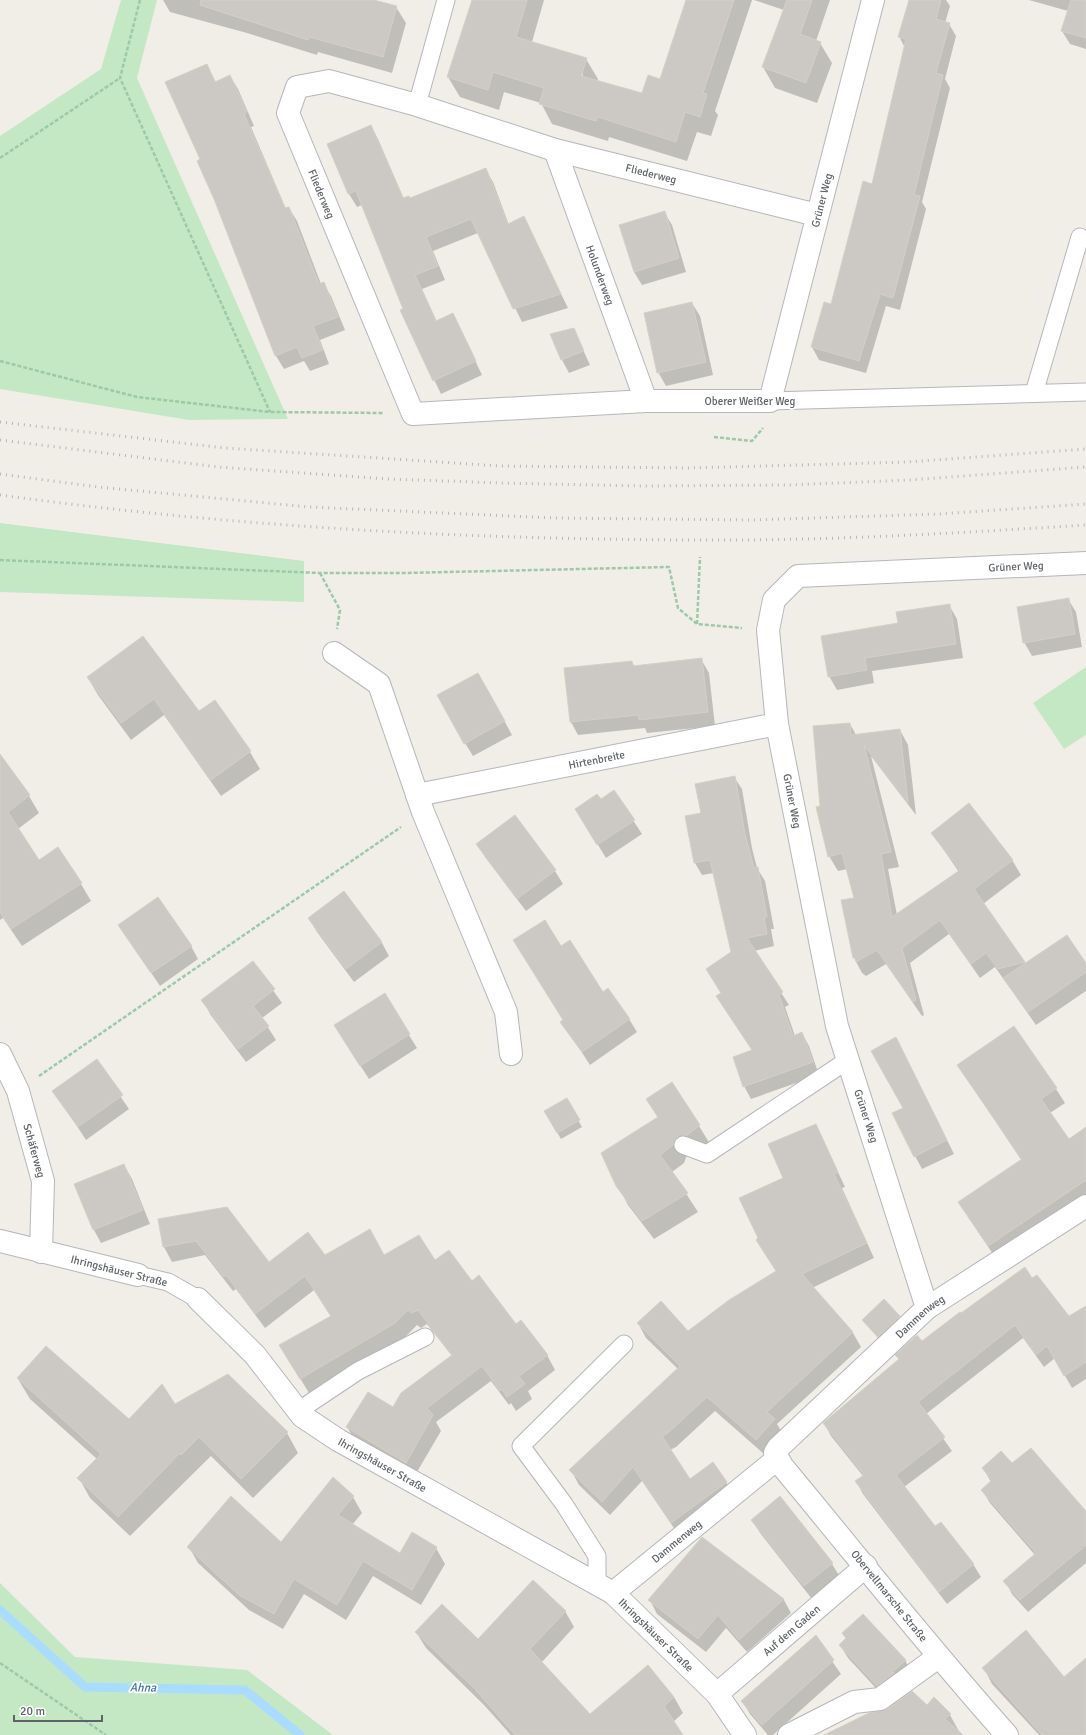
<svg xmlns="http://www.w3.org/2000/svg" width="1086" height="1735" font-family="Signika,sans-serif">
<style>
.green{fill:#c5e8c4}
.shadow{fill:#0003;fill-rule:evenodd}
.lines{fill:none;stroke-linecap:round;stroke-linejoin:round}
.stream{stroke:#a9dcff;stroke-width:9}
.building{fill:#ccc9c4;stroke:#d5d0c5}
.lane-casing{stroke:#b4b7bb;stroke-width:19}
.street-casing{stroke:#b4b7bb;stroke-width:24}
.path{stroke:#9dc9a8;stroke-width:2.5;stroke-dasharray:4 2;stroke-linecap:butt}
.lane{stroke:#fff;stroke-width:17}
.street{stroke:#fff;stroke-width:22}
.rail{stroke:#b5b6b7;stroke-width:3;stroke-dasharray:1 5;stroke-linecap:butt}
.labels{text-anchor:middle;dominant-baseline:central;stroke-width:3.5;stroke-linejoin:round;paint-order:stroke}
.street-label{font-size:11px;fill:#5e6367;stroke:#fff}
.water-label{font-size:12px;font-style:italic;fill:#4177aa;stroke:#fff}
</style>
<rect width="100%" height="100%" fill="#f0eee7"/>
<!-- green -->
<path class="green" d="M121,0H157L137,78L288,419L189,420L0,389V136L101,69Z
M0,523L304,561V602L0,592Z
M1086,667V735L1064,749L1033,703Z
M0,1583L75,1657L247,1670L333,1735H0Z"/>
<!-- shadow -->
<path class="shadow" d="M163,0H370L396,7L406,23L392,73L318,52L317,55L247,33L170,12Z
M473,0H544L532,42L586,59L598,79L597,81L643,94L660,81L687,0H752L715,111L718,115L711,136L697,132L687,161L609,137L608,141L552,124L541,103L504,92L499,110L460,97L448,77ZM581,73H583L581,81H579Z
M754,0H830L816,41L820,43L832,63L817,103L775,88L763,67L784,10Z
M910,0H946L950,6L945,23L949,24L956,36L945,79L950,88L922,202L926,209L900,310L886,306L866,373L819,360L812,347L831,305L872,185L905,48L899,36Z
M1029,0H1086V49L1070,44L1062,31L1068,11Z
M206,65L216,82L230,76L238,89L254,126L251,127L286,209L289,208L297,221L321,284L323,283L331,296L345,330L320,340L329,364L310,371L304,361L284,369L276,356L201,160Z
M371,126L378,139L404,199H410L485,169L493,182L509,225L524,218L568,308L522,322L478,233L433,251L445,280L422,289L437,322L453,314L482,375L441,394L401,311L404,310L362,205L357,207L349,194L328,144Z
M664,212L672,225L686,272L642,285L634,272Z
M692,303L700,316L713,375L666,386L658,372Z
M574,330L590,365L569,373L562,360Z
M1068,599L1076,612L1082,647L1032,656L1024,642Z
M949,605L957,619L963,658L872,671L874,683L837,690L829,676L899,623Z
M701,659L709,673L715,726L647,733L645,728L578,735L571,722L565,669L632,662L635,667Z
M88,678L198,712L250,752L260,769L221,796L164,715L131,740L98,695Z
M486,687L512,735L473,756L465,743Z
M850,724L856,735L900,730L908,745L916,815L871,756L899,867L888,869L897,915L959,872L932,833L1012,860L1021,875L983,904L1026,964L1086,965V991L1036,1025L995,967L980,978L949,934L910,963L924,1015L922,1016L886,964L866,976L862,973L854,958L842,901L855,899L847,869L838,871L829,856L822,807Z
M0,756L29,796L39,813L18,829L38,861L81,884L91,901L22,946L3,918L0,920Z
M734,777L742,789L752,848L757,868L765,881L774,929H771L774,946L754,951L789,1005L785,1007L795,1036L802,1033L809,1046L819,1075L751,1099L744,1086L753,1051L717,996L722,993L732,952L714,873L702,875L695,863L686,817L702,814Z
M614,791L642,834L606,858L584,822L600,801Z
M515,816L555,871L563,884L526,911L485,857L477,844Z
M344,893L382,943L389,956L354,982L317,932L309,919Z
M119,925L191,946L198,959L160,986Z
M561,947L629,1019L637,1032L590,1065L562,1022L564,1020Z
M253,962L282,1003L262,1018L276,1040L246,1062L210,1014L203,1000Z
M384,995L417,1048L369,1079L343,1039Z
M903,1052L954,1154L922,1169L915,1156L904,1108Z
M96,1061L129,1109L86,1140L54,1091Z
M958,1066L1056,1089L1065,1103L1050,1113L1068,1140L1086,1128V1200L997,1260L968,1217L1022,1161Z
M566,1099L582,1127L561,1139L545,1111Z
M647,1099L699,1126L710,1144L687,1155L684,1163L672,1172L698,1212L654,1239L628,1205L618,1186L658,1118Z
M816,1125L845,1187L842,1188L874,1258L812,1288L853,1333L861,1347L777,1424L783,1434L764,1454L715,1411L676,1447L670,1450L690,1480L726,1482L734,1497L680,1537L642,1481L610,1515L579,1485L571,1470L678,1369L646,1338L638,1323L687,1333L777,1272L784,1178Z
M124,1165L132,1179L150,1224L101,1243L94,1230Z
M159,1220L269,1263L325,1257L384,1256L435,1262L472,1282L547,1355L555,1370L528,1391L532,1399L516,1411L511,1403L509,1405L491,1381L436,1422L441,1431L414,1477L356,1442L347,1427L393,1408L452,1356L427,1324L421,1328L417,1325L404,1338L309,1393L289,1360L331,1317L314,1290L265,1328L236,1289L233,1291L205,1255L172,1262L164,1247Z
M1032,1280L1069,1317L1086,1307V1379L1072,1388L1055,1358L1044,1367L1023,1338L926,1414L952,1451L904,1487L935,1528L973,1564L981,1577L947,1604L863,1494L856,1481L863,1476L831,1436L824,1423L899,1360L896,1355L922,1342L961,1314Z
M884,1301L903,1323L882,1343L863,1320Z
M18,1379L129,1420L175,1405L287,1433L298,1453L253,1498L211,1456L130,1536L90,1498L79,1478L97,1459L30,1399Z
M1012,1465L1086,1512V1563L1028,1612L1012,1594L1005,1581L1035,1555L990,1503L982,1490L991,1482L983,1468Z
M353,1497L362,1513L352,1525L401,1554L436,1548L445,1564L421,1605L373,1576L346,1620L304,1594L283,1629L249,1610L198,1563L189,1547L281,1543Z
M779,1498L832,1564L840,1577L812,1599L760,1533L752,1520Z
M702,1538L784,1600L791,1613L747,1652L726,1628L706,1652L657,1614L650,1600Z
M565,1611L574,1627L541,1663L590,1716L647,1667L674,1697L683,1713L673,1722L681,1735H511L484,1705L426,1648L416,1632L478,1640Z
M843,1634L905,1660L912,1673L885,1698L848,1658L840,1645L846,1639Z
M815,1637L841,1674L773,1735H768L750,1714L742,1701Z
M1086,1659V1735H1039L992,1684L984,1668L1064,1678Z
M927,1707L950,1715L961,1735H862Z"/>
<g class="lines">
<!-- stream -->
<path class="stream" d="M0,1610L85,1687L245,1690L300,1735"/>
</g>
<!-- building -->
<path class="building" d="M201,0H374L397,6L383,57L309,37L308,40L200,5Z
M472,0H527L516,37L587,58L581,76L642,93L648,75L660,79L686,0H734L703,93L707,94L700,117L685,112L676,142L598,117L596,121L539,104L544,88L493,72L488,90L447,77Z
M787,0H812L800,34L821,42L806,83L762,67Z
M909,0H941L936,19L950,23L936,73L943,75L914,195L920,196L893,298L880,294L859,361L811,347L824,302L831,304L863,181L872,184L906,39L898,37Z
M1071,0H1086V38L1061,31Z
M207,64L215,82L230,75L247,112L244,114L285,208L289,207L319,284L324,282L338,317L313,326L323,350L302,358L297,347L275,356L214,199L197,161L200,159L165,82Z
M371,125L403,198L409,196L410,198L486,168L508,224L524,216L561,294L513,309L471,219L426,237L438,266L415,275L436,321L453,313L476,361L433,381L400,310L403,309L356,191L348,194L327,144Z
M665,211L679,258L634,272L619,225Z
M692,302L706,362L657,373L644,313Z
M574,328L584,351L561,360L550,334Z
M1069,598L1075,634L1023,643L1017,607Z
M950,604L956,644L865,658L867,670L828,677L821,636L898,623L896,612Z
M143,636L199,711L215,700L251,751L211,780L154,699L121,723L87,677Z
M702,658L708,712L639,720L638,715L570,722L564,668L632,661L633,666Z
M478,673L505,721L464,744L437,695Z
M850,723L851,735L900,729L908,803L864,745L891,852L881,854L892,917L960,870L931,833L969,803L1013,860L974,889L1025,962L998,969L986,953L971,964L940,920L902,948L916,1000L913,1002L877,950L856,962L855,958H853L841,900L854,898L842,853L828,857L816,807L820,806L813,726Z
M0,754L30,795L8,812L39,860L58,847L82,883L11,929L0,912Z
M735,776L745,834L754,868L758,867L767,917H764L767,934L747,938L783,992L779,995L793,1036L802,1032L813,1062L743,1087L733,1057L752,1050L716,996L721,993L706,969L731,952L710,860L694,863L685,816L701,813L695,784Z
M614,790L635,820L597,845L575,809L597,794L601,799Z
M515,815L556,870L517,899L476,844Z
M344,891L382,942L346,969L308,918Z
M158,897L192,946L151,973L118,925Z
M545,920L561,946L570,940L603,992L608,988L630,1019L582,1052L560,1022L563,1020L513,940Z
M1067,935L1086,963V972L1028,1012L1003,978Z
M253,961L275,989L253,1006L269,1026L238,1049L201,1000Z
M385,993L410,1034L360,1066L334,1025Z
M1014,1026L1057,1088L1041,1099L1069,1139L1086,1127V1180L988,1246L958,1202L1022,1159L957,1065Z
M896,1037L947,1140L914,1157L892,1113L903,1108L871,1051Z
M97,1059L123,1095L78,1127L52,1091Z
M672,1082L700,1125L686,1136L677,1137L673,1145L660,1155L688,1193L642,1221L616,1186L601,1153L658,1117L646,1099Z
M567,1098L580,1120L557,1133L544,1111Z
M816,1124L838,1172L834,1174L867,1243L802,1274L853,1332L767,1412L775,1419L756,1440L707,1397L668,1433L662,1436L690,1479L713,1462L727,1482L671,1523L633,1467L602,1502L569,1470L680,1366L637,1323L661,1301L688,1331L729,1300L776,1271L756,1240L758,1238L739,1198L783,1178L768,1144Z
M124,1164L143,1210L93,1230L74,1184Z
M227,1207L269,1262L308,1232L325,1255L370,1229L384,1255L419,1235L435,1260L449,1250L472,1281L479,1275L516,1324L521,1320L548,1355L519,1376L525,1384L507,1397L502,1389L500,1391L482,1366L427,1408L433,1415L406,1463L346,1427L368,1392L393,1407L401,1393L452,1355L418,1310L412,1313L408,1310L395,1323L300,1379L279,1345L331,1316L305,1276L255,1314L226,1275L224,1277L196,1241L163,1247L158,1219Z
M1025,1267L1032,1278L1037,1275L1069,1316L1086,1306V1362L1064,1376L1047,1346L1036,1355L1015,1325L918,1402L945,1437L896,1475L935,1526L941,1522L974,1564L939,1592L855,1481L864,1475L823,1423L899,1359L895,1355L917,1335L922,1341L960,1312L961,1313Z
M884,1299L900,1316L878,1337L862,1320Z
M46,1346L129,1419L162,1384L175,1404L228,1374L288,1432L241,1479L199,1437L181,1455L180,1453L118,1517L77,1478L101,1454L17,1378Z
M1031,1448L1086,1511V1545L1020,1600L1003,1581L1036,1553L981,1490L992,1480L982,1468L1001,1451L1012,1463Z
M333,1477L354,1496L338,1515L400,1553L412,1532L437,1547L412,1590L363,1561L337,1605L294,1579L274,1614L239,1595L187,1547L231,1496L281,1542Z
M780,1496L833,1563L804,1586L751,1520Z
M702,1537L784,1599L739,1640L718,1615L698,1639L648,1600Z
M533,1580L566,1611L530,1649L590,1714L648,1665L674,1697L664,1706L683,1735H515L474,1688L415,1632L442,1604L478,1639Z
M863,1614L906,1660L892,1672L894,1673L877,1686L839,1645L846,1638L842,1633Z
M1026,1630L1064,1677L1086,1658V1735H1042L982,1668Z
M816,1635L834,1660L762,1725L741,1701Z
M912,1691L927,1705L934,1697L951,1714L945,1719L963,1735H824L869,1713L887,1709Z"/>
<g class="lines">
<defs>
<path id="lane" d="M417,105L446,0
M1034,393L1080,237
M770,401L1086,392
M683,1145L707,1154L848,1060
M138,1275L168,1282L198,1299
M298,1411L358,1371L425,1337
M597,1583V1556L564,1504L521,1446L624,1344"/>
<g id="street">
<path id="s1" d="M555,150L646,401"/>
<path id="s2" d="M817,215L555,150L417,105L329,81L297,87L288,113L413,414L646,401H770L873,0"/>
<path d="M334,653L379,684L423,812L506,1012L511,1054"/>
<path id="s3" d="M417,795L777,724"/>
<path id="s4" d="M0,1054L18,1091L43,1181L41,1252"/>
<path d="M0,1241L138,1275"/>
<path id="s5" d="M198,1299L255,1355L302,1416L338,1440L613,1593L717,1694L745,1735"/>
<path id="s6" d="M927,1308L837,1026L777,724L768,630L774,600L798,576L1086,563"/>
<path id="s7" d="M613,1593L777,1459"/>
<path id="s8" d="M717,1694L866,1566"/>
<path d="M789,1735L854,1702L880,1699L938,1657"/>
<path id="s9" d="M1007,1735C929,1648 857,1556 782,1466L775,1453L778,1448L927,1308L1086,1206"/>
</g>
</defs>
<!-- lane casing -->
<use href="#lane" class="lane-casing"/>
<!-- street casing -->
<use href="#street" class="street-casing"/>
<!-- path -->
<path class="path" d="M140,0L120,78L270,412
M0,158L120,78
M0,361L137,397L270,412L384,413
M714,437L752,441L763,428
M0,560L320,573H404L669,567L678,608L697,624L742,628
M320,573L340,610L337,629
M697,624L700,557
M39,1076L401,827
M0,1663L106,1735"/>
<!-- lane -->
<use href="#lane" class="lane"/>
<!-- street -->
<use href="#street" class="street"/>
<!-- rail -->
<path class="rail" d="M0,422L225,448L501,466L689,468L908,462L1086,449
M0,440L218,467L388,479L501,483L644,486L787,485L909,480L1086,467
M0,474L98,487L309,507L556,518L751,520L939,514L1086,504
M0,495C248,529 497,541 747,540C860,539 973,532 1086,525"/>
</g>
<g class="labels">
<!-- street labels -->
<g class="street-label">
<text transform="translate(651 174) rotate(14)">Fliederweg</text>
<text stroke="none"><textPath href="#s2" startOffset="654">Fliederweg</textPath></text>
<text stroke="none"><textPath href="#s2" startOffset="1457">Grüner Weg</textPath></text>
<text stroke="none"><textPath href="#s1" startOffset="133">Holunderweg</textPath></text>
<text x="750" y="401">Oberer Weißer Weg</text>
<text stroke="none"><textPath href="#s6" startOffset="981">Grüner Weg</textPath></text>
<text stroke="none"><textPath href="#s3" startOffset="183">Hirtenbreite</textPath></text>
<text transform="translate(792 801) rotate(79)">Grüner Weg</text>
<text transform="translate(866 1116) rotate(72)">Grüner Weg</text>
<text stroke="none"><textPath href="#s4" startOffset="103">Schäferweg</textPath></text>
<text transform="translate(119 1271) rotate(14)">Ihringshäuser Straße</text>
<text stroke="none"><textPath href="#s9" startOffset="565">Dammenweg</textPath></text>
<text stroke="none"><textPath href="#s5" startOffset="251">Ihringshäuser Straße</textPath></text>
<text stroke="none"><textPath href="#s7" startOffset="82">Dammenweg</textPath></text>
<text transform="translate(889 1596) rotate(51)">Obervellmarsche Straße</text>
<text stroke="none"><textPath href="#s8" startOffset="98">Auf dem Gaden</textPath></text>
<text stroke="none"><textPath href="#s5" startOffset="575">Ihringshäuser Straße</textPath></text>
</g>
<!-- water labels -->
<g class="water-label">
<text transform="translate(143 1688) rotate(1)">Ahna</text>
</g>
</g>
<!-- scale -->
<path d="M14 1715v6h88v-6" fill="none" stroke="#5e6367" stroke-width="2"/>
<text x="20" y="1715" font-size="12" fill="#5e6367" stroke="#ffffff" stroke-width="3" paint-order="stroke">20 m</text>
</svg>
